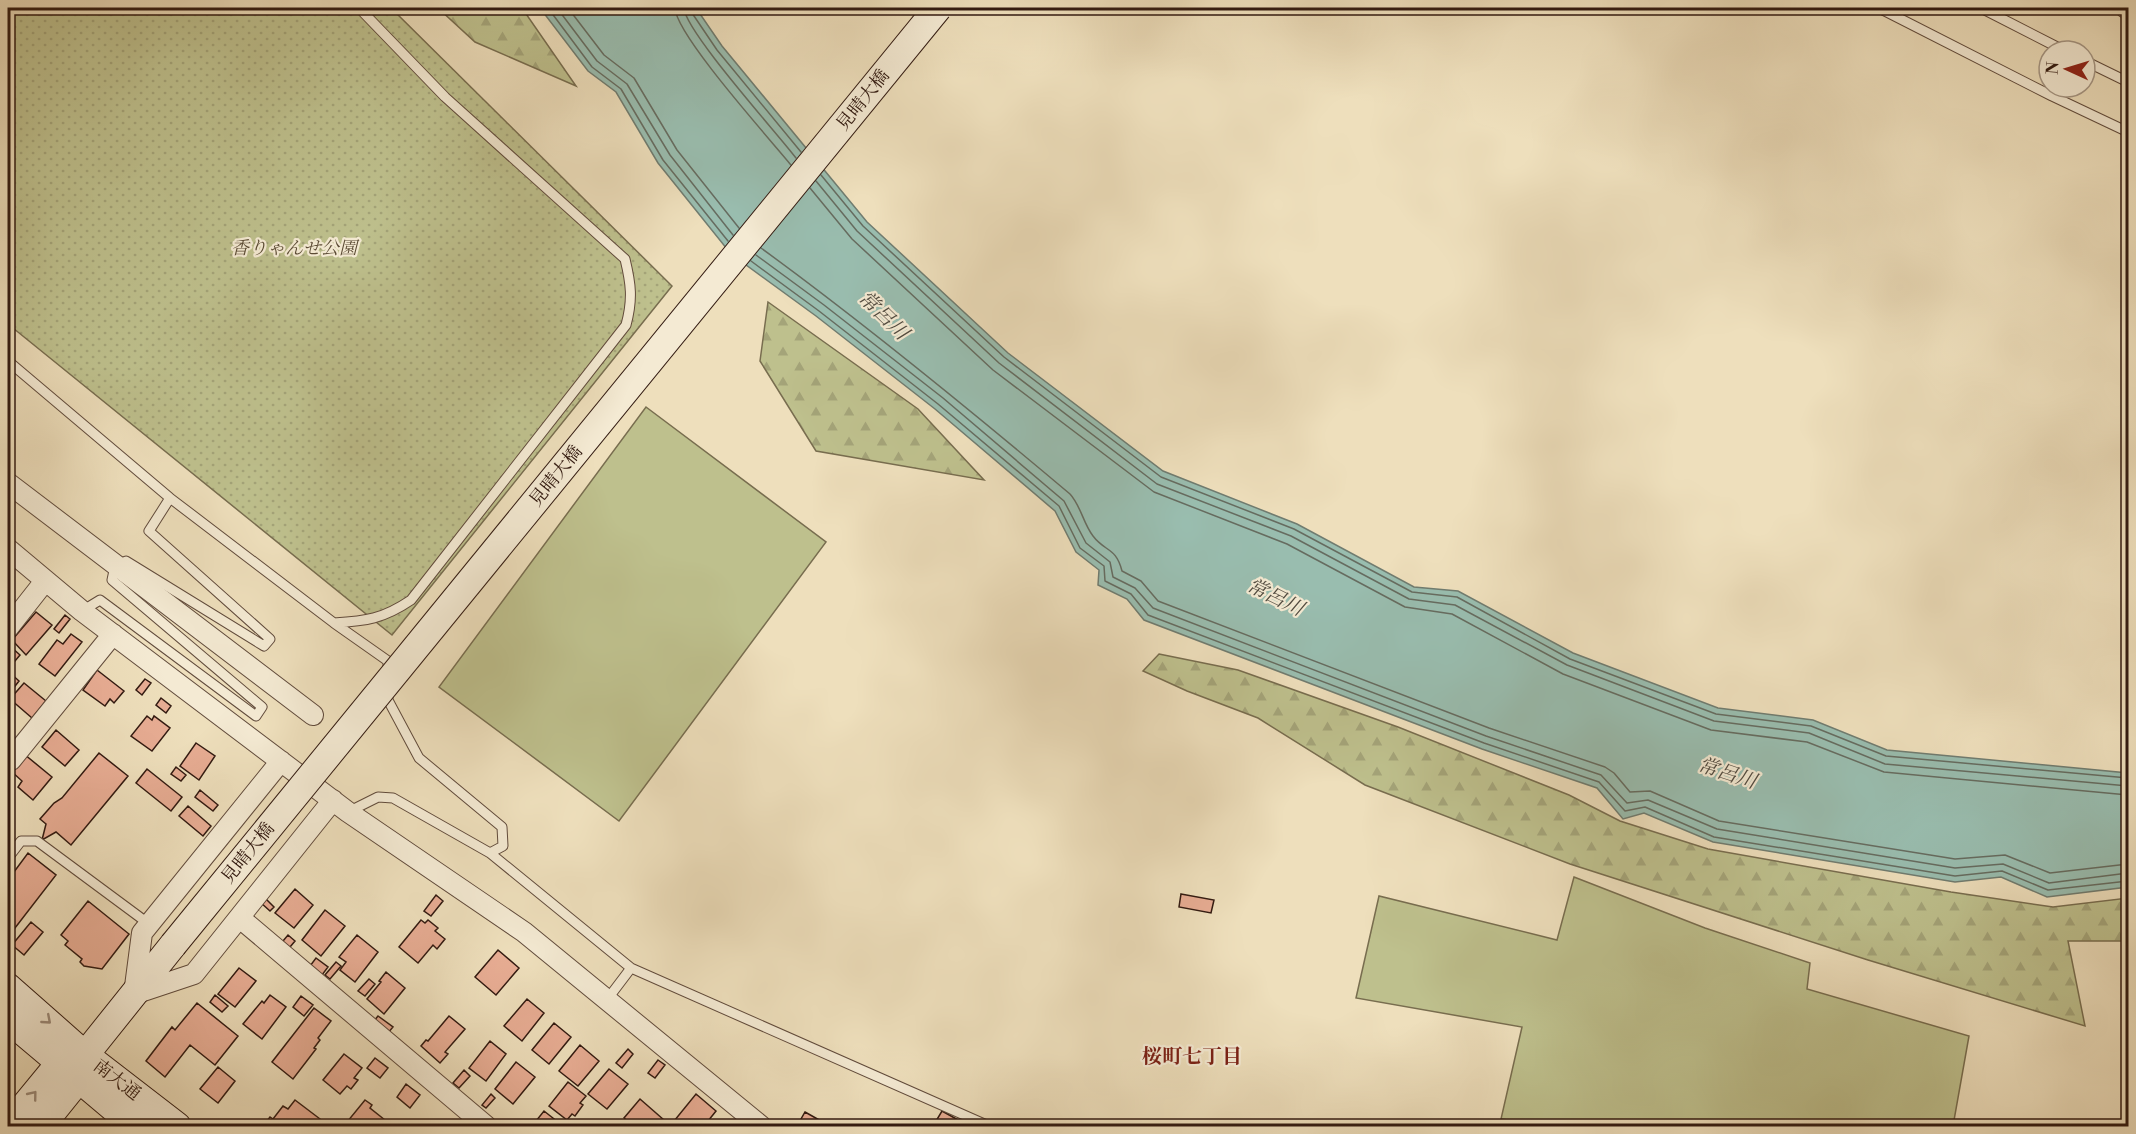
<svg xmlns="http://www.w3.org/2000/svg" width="2136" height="1134" font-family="'Libre Bodoni','Noto Serif JP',serif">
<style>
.forest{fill:url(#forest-firs);stroke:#786d4f;stroke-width:1.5}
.park{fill:url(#park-dots);stroke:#786d4f;stroke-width:1.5}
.garden{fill:#bec08d;stroke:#786d4f;stroke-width:1.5}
.water{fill:#99bdaf;stroke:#707c70;stroke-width:1.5}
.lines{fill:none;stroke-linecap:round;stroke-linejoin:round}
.shore{stroke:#666c60;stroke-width:1.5}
.building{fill:#e8ad94;stroke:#321a11;stroke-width:1.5}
.lane-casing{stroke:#614b3c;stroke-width:11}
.street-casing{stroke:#614b3c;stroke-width:22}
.secondary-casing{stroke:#321a11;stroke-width:29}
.lane{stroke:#f4ead3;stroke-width:9}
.street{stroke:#f4ead3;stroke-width:20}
.secondary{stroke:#f4ead3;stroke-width:27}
.secondary-bridge-casing{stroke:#321a11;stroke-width:29;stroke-linecap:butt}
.secondary-bridge{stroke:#f4ead3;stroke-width:27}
.oneway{stroke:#9d8c7c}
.labels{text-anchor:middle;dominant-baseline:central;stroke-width:4.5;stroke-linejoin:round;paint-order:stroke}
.street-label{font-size:18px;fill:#321a11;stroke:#f4ead3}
.park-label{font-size:18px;font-style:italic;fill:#5c4c36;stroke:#f4ead3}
.water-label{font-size:20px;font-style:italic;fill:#514b40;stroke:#f4ead3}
.neighbourhood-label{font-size:20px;font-weight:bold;fill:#7a1f14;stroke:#f4ead3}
</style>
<defs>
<pattern id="forest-firs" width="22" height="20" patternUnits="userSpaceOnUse" patternTransform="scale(1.5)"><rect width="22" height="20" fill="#bec08d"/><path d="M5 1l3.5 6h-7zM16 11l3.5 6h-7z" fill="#a4a479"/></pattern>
<pattern id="park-dots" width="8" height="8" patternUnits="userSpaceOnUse" patternTransform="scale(1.5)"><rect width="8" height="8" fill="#bec08d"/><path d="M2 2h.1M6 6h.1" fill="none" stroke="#a4a479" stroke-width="1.8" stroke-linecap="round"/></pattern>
</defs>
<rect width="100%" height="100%" fill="#eedfbc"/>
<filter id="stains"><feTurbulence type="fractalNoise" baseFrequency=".00333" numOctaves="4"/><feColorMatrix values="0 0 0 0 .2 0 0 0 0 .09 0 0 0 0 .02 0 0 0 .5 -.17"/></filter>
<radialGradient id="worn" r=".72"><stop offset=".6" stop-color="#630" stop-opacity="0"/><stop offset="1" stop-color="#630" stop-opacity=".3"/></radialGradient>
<!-- forest -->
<path class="forest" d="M438,8H522L576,86L475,42Z
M768,302L918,409L984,480L816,451L760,361Z
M1159,654L1238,670L1398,727L1569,795L1620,821L1708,849L1951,892L2053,907L2128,898V941H2068L2085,1026L1868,960L1570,864L1365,785L1258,718L1187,691L1143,671Z"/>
<!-- park -->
<path class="park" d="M8,8H391L672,286L392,635L8,324Z"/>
<!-- garden -->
<path class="garden" d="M646,407L826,542L619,821L439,687Z
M1574,877L1705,928L1810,963L1807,989L1969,1036L1953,1126H1552L1501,1119L1522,1027L1356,998L1379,896L1557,940Z"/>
<!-- water -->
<path class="water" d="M540,8H696L722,46L867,222L1008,353L1163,471L1297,524L1414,587L1458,591L1573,653L1718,708L1813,720L1887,750L2128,773V887L2047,897L2001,877L1955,882L1713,842L1644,813L1623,819L1597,788L1482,749L1144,620L1127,599L1098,585L1099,570L1076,552L1055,511L935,409L816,316L731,254L658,163L616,92L588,71Z"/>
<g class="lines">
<!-- shore -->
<path class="shore" d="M548,8L592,67L621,89L663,160L728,241
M557,8L597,61L627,84L670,155L733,235
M568,8L604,55L634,78L677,150L739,228
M675,8C676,35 769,138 791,165
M684,8C685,31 777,133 796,158
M691,8L692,13L717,50L801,152
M821,175L863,226L1004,357L1161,477L1294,529L1412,592L1457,597L1570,659L1716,714L1811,726L1886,756L2128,778
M816,181L857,231L999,363L1157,484L1291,536L1409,599L1455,605L1567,665L1714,721L1809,733L1885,764L2128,786
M810,188L852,239L993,370L1154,492L1287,544L1405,607L1452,614L1563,674L1711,730L1807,742L1884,772L2128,795
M761,248C868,326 969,409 1070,494C1081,506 1083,523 1093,536C1105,552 1116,547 1122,571L1141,581L1158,601L1489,728L1605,767L1614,773L1630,792L1650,791L1719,821L1955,859L2005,855L2050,873L2128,864
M756,255L824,305L943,398L1064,501L1086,543L1110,562L1113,577L1135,588L1153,608L1486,736L1601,775L1627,803L1648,800L1717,829L1955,868L2003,864L2049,883L2128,873
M751,261L819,311L938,404L1059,506L1080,548L1104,566L1105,581L1131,594L1148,615L1484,743L1599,782L1625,811L1645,807L1714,837L1955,876L2002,871L2048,890L2128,881"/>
</g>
<!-- building -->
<path class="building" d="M36,612L52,625L26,655L12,640Z
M65,615L70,619L59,633L54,629Z
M71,634L82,642L55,676L39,664L57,640L63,644Z
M10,646L20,655L15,661L8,655V648Z
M97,670L124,691L114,703L110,699L105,706L83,690Z
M8,671L19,681L8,695Z
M145,679L151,683L142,695L136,690Z
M24,683L46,701L32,718L10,699Z
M161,698L171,706L166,713L156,705Z
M147,716L152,720L154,716L170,728L152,751L131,736Z
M56,730L79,750L65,766L42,747Z
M196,743L215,756L199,780L180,766Z
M99,753L128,776L71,845L56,832L42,840L46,824L40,819L54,803L62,798Z
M24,754L52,777L33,800L18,787L22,781L11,771Z
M176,767L186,775L181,781L171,774Z
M147,769L182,797L171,811L136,783Z
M200,790L218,805L213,811L195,797Z
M188,806L211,826L203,836L179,816Z
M28,853L56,875L8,937V880Z
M295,889L313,905L294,928L275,913Z
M1181,894L1214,900L1211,913L1179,907Z
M436,895L443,901L431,916L424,911Z
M264,897L274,907L270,911L260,902Z
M88,901L129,934L102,969L84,966L80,962L82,959L65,945L68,941L61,935Z
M325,910L345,926L321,956L302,940Z
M421,920L425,923L428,920L438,928L435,931L445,939L437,949L433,945L418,963L399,947Z
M31,922L43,932L24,955L12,945Z
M288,935L295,941L285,953L278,947Z
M357,935L378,952L355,982L340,970L346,962L339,957Z
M498,950L519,968L496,995L475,977Z
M316,958L328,967L319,979L307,970Z
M336,962L341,966L330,979L325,975Z
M239,968L256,981L235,1007L218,994Z
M386,972L405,988L384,1014L367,999L381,982L379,981Z
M369,979L375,984L365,996L358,991Z
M215,995L228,1006L222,1012L210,1002Z
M270,995L286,1007L262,1039L243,1024L262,1001L264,1003Z
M301,996L313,1005L304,1016L293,1007Z
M527,999L544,1013L522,1041L504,1026Z
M197,1003L238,1036L215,1065L190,1045L165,1077L146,1061L172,1027L175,1030Z
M314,1008L331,1021L318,1038L320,1040L314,1048L316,1049L293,1079L272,1062Z
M378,1016L393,1027L388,1033L374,1021Z
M449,1016L465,1029L445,1052L448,1054L440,1063L421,1046L426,1040L428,1041Z
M554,1023L571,1037L549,1064L532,1050Z
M490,1041L506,1054L486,1081L469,1068Z
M580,1045L599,1061L578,1086L559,1071Z
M628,1049L633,1054L622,1068L616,1063Z
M344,1054L362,1068L354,1078L358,1080L351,1089L347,1086L340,1094L323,1080Z
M375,1058L388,1068L380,1078L367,1068Z
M658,1060L665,1065L655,1078L648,1073Z
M516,1062L535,1077L513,1104L495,1089Z
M218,1067L235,1081L218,1103L200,1089Z
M609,1069L628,1084L607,1109L588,1094Z
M464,1070L470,1076L459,1088L453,1083Z
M568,1082L586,1096L580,1103L583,1105L575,1116L572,1114L567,1120L549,1106Z
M406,1084L420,1095L410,1108L397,1097Z
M491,1094L495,1098L486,1108L482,1105Z
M696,1094L716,1111L704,1126H670Z
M640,1099L664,1120L658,1126H634L624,1118Z
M295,1100L324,1122L320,1126H263L270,1117L273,1119L283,1106L288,1109Z
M365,1100L372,1105L370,1108L385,1120L380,1126H353L347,1122Z
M544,1111L563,1126H532Z
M942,1111L969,1126H933Z
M805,1112L830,1126H797Z"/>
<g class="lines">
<defs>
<path id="lane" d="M1879,8L2052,96L2128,132
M1981,8L2065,51
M2085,61L2128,82
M8,361L170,498L334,623L388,661V672
M82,611L100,600L256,716L262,707L112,580L115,566L126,561L264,646L270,639L149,531L170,498
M334,623C366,621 383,619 411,600L626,325C633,299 631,284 625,259L445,97L359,8
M388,689V700L419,758L502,827L503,846L490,853
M348,812L378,797L393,798L490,853L631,968L989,1126
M8,858L21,841H37L149,924
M606,1001L631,968"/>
<path id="street" d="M2126,8L2128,9
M8,483L313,715
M8,549L82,611L348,812L524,932L761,1126
M8,628L45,581
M8,761L11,760L113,634
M281,761L142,933L134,994L194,974L333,800
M240,918L486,1126"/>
<path id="secondary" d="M8,987L85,1055L177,1126
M8,1019L135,1126
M8,1126L59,1064
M41,1126L78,1080L85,1055L173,945"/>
</defs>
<!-- lane casing -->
<use href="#lane" class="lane-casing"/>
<!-- street casing -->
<use href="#street" class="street-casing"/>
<!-- secondary casing -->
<use href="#secondary" class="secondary-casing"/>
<!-- lane -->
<use href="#lane" class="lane"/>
<!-- street -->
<use href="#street" class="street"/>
<!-- secondary -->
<use href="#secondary" class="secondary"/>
<defs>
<path id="secondary-bridge" d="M173,945L938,8"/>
</defs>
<!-- secondary-bridge casing -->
<use href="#secondary-bridge" class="secondary-bridge-casing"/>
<!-- secondary-bridge -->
<use href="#secondary-bridge" class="secondary-bridge"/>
</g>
<!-- one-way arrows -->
<defs><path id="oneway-chevron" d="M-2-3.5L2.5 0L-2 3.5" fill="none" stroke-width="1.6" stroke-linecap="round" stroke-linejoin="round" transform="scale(1.5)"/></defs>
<g class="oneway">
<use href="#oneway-chevron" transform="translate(47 1020) rotate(41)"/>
<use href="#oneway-chevron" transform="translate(33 1095) rotate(-51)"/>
</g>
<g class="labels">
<!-- street labels -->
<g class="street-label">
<text transform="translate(863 100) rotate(-51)">見晴大橋</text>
<text transform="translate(556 476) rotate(-51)">見晴大橋</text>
<text transform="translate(248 853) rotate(-51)">見晴大橋</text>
<text transform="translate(117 1080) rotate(38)">南大通</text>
</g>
<!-- park labels -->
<g class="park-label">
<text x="294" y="248">香りゃんせ公園</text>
</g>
<!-- water labels -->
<g class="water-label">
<text transform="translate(883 316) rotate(44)">常呂川</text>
<text transform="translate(1275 598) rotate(26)">常呂川</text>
<text transform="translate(1727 774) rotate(18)">常呂川</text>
</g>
<!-- neighbourhood labels -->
<g class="neighbourhood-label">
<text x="1192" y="1057">桜町七丁目</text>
</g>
</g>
<!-- margin -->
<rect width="2136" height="1134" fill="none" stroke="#eedfbc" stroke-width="30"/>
<rect x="9" y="9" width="2118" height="1116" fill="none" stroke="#321a11" stroke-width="3"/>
<rect x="15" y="15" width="2106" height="1104" fill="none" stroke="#321a11" stroke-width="1.5"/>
<!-- north arrow -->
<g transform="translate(2067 69) rotate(274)"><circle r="28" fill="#f4ead3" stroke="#a69785" stroke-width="1.5"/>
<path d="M0-4.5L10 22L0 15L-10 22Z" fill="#8f2418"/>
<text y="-9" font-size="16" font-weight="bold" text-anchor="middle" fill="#321a11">N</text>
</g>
<rect width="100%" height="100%" filter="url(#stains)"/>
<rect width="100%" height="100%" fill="url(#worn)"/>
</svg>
